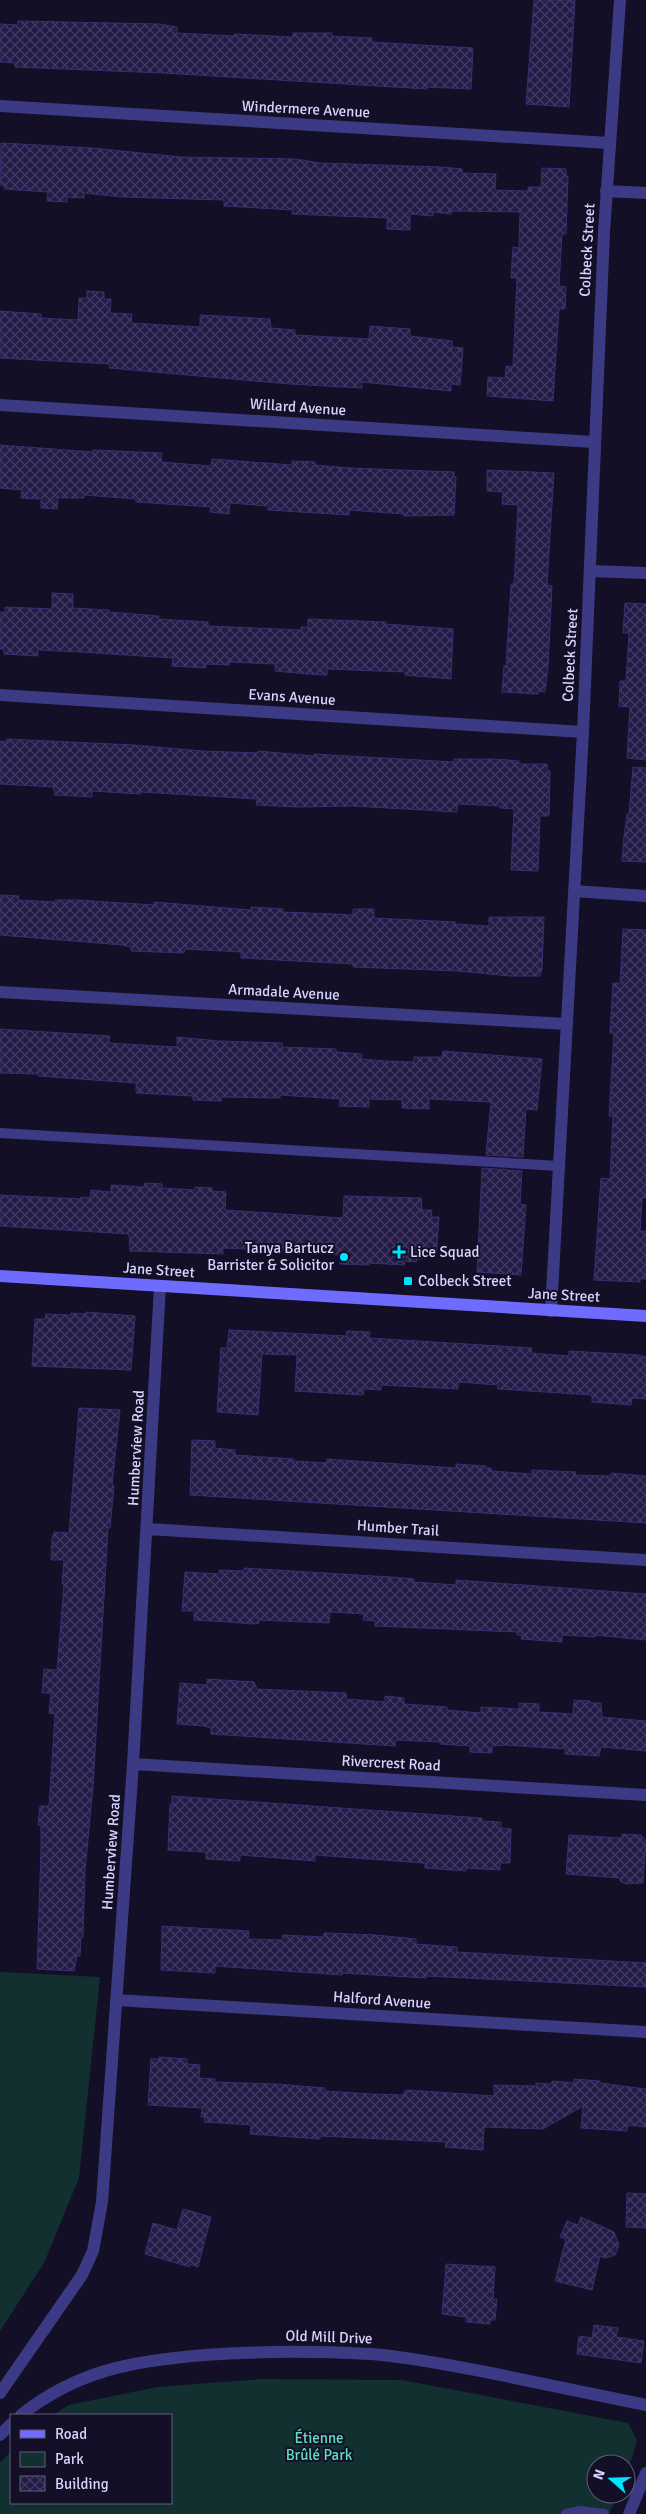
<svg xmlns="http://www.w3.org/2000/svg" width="646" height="2514" font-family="Signika,sans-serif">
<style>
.park{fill:#12302f}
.building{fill:url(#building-cross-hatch);stroke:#3b2d73}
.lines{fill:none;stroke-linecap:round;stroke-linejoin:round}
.service{stroke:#3d3a85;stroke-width:10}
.minor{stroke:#3d3a85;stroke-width:12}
.secondary{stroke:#6f6bff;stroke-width:12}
.poi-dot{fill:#00e5ff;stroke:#130f26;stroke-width:2}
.labels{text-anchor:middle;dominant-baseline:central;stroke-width:4;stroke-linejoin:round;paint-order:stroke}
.street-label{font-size:15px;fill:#d9d4ff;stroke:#130f26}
.poi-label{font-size:15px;fill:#d9d4ff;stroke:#130f26;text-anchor:start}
.park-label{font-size:15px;fill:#5fe0c0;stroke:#130f26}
</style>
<defs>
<pattern id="building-cross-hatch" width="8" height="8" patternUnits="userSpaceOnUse" patternTransform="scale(1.25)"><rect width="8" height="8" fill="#241b47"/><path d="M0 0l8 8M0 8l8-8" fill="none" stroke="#433b63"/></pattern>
</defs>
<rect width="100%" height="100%" fill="#130f26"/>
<!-- park -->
<path class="park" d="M0,1972L100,1977L79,2178L44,2263L0,2331Z
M261,2379L402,2380L628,2423L637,2441L626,2477V2464H596V2494H618L609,2514H0V2462L11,2452V2503H171V2415H53L69,2405L157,2387Z"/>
<!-- building -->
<path class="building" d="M534,0H575L569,107L526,104Z
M18,21L159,24L177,27V33L234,36L235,34L293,37V33H332V36L372,38V42L473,48L471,89L427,87V89L163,73L15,67V63L0,62V24L18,25Z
M1,143L92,148L181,157L296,159L320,163L441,167L462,169V173L496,174L495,190L528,191V187H541L542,168L566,169V176H568L566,234H562L559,286L566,287L565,309H559L553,401L487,396L488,377L505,378L506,366L513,367L517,278H511L513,247L519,248L520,212L452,211L451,214L433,212V216L410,214V230L387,229V218L292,214L293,210L224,206V200L123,197L84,193V198L67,197V202L47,201L48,192L4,189V185H0Z
M87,291L104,292V299H111L110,313L132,314L131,323L200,327V315L253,318L270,319L271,328L295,330V335L369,339L370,326L410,329V336L452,341V347L463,348L460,385L451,384V391L362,382V388L289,384L109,368L110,364L0,358V311L41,314V318L78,320L79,298H87Z
M0,445L93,452V450L162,453L161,462L211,466L212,459L292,465V461L315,462V465L350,468L454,472V476L456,477L454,515L404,516V514L349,510V515L268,510V506L230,503L229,514L210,512L211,507L136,502V499L84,495V498H58L57,509L41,508V499L21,498L22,490L0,488Z
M487,470L554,473L547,585L552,586L548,666L545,692L538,691V694L502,692L504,666H506L511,584H514L518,505L502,504L503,492L487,491Z
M52,593L73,594V608L109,610V612L159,616L158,619L208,622V626L301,630V627H308V619L386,622L385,624L453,629L451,679L405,675V672L327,669V675L307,674L275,671V664L229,662V665L206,664V668L172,666L173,658L80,652L38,650V656L4,654V649H0V612H5V607L52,609Z
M625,603L646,604V760L627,758L630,707L619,706L620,681H626L629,633H623Z
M7,739L134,745L202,751L258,753V751L314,756V754L454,762V759H496L519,761V764H547V770L550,771L549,816H540L538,871L511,870L514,809L500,808V806L458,804L457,812L353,806L297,807L256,805L257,799L141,792V794L92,791V797L55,795L53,787L0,784V741L7,742Z
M633,767L646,768V862L622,861L624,836L627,814H629Z
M0,895L19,896L18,900L55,902V900H78L154,905V902L251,910V907L283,909V912L334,914L353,915V909H374V918L455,922V924L489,926V917H544L542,969L540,976H510L458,971L353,967V964L241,958V952L185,949L184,953L131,951V947L122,945L0,935Z
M623,929L646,930V1198H642L640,1231H646V1279H640V1282L594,1280L601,1178L610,1179L613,1116H609L614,1033H610L613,983H620Z
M0,1029L110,1036L109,1043L177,1047V1037L219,1041L282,1043V1047L336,1049V1052L362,1054L361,1059L385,1061L414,1062V1057H442L443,1051L542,1059L537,1110L526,1109L523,1157L486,1155L491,1102L429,1099V1109L402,1108V1100L369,1099V1107L339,1106L340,1099L280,1095V1098L221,1097V1101L193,1100V1096L136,1093V1083L38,1076V1074L0,1073Z
M482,1168L522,1171L520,1204L526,1205L521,1275L477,1272Z
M145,1183L162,1184V1188L195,1190V1187L212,1188V1191L226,1192L225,1210L343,1218L344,1196L421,1198L422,1210H432L431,1217H439L436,1257L421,1256V1259H417L416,1262L405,1261L404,1265L369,1263V1265L340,1264L341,1255L270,1250L223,1248V1254L130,1251L129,1234L0,1226V1195L81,1199V1197L90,1198L91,1190L111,1192V1185L144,1187Z
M86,1312L135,1316L131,1370L32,1366L35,1319H45L46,1314L71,1315V1313L86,1314Z
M229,1330L346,1336L347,1331L370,1332L369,1338L532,1348L531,1353L569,1356V1351L638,1355L646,1357V1399L632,1398L631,1405L592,1402V1395L498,1389V1385L458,1382V1389L381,1385V1390L364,1389L363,1395L295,1391L297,1355L262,1354L258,1415L217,1412L221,1348H227Z
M79,1408L120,1410L112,1485L114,1486L110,1528H108L93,1787L85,1871L83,1937H81L80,1956H77L74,1971L37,1969L41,1850V1825H38L40,1806H49L55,1714L49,1713L51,1693H42L44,1669L57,1670L64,1584H62L64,1560H51L52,1539L54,1532L69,1533Z
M192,1440L215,1441V1448L235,1450V1455L294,1459V1461L327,1463V1459L456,1468V1464L486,1466V1468H491V1471L532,1474V1470L576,1472L575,1475L610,1476L611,1473L646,1476V1523L190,1495Z
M244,1568L391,1577L414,1579V1582L456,1585V1580L646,1594V1640L595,1635V1637L562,1635V1642L521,1639L522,1635H517V1632L375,1626V1621L363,1620L364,1614L330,1612L329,1623L259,1620V1623L254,1624L229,1622L194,1620V1611H182L185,1572L219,1574V1570L244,1571Z
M207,1679L254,1682L257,1689L346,1693V1699L385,1702V1696L404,1698V1704L447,1707V1710L481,1713V1707L519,1709V1703L539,1704V1712L573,1714L574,1700L590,1701V1703H601L602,1717L646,1721V1751L601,1747L599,1756L565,1754L566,1749L506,1745L492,1746V1753L470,1752V1746L440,1744V1742L396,1740L395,1746L211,1734V1728L204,1726L177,1724L180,1683L207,1685Z
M172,1796L482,1818V1821L501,1822V1828L511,1829L510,1863H500V1870L466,1868V1871L425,1868V1864L423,1863L315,1855V1861L240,1855V1861L206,1859V1853L204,1852L168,1850L170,1804L172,1805Z
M622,1834L641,1835L646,1841L643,1883L626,1884L620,1881V1878L566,1874L569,1835L622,1838Z
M162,1926L249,1931L248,1939L282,1940L283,1935L324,1937V1933L376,1935L416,1939V1944L457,1947V1952L646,1963V1987L426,1976V1978L342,1973V1975L215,1966V1973L161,1970Z
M159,2057L187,2059V2064L200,2065L199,2078L215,2079L214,2082L277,2084L325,2088V2091L371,2094L404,2095V2091L408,2090L494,2096V2085L536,2086V2083L550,2084L553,2081L574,2083V2079L600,2081V2083L646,2089V2127L628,2125L627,2131L581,2128L583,2106L543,2129L484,2127L483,2150L445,2147L446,2142L320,2136V2139L250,2134L251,2125L204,2122L205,2117H201L202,2108L148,2105L151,2059H159Z
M627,2193L646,2194V2228L626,2227Z
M183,2209L211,2217L198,2267L190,2264V2267L145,2254L153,2223L177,2230Z
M581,2217L614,2232L619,2245L615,2255L605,2258L600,2256L592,2290L555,2281L566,2239L560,2237L567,2221L578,2225Z
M446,2264L495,2267L493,2299H497L495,2320H490V2324L466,2322V2317L442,2314Z
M594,2325L618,2328L616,2337L644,2341L641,2363L577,2354L579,2336L592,2338Z"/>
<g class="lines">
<!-- service -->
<path class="service" d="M0,1133L559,1166
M566,2514L580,2511L604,2514"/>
<!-- minor -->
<path class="minor" d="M0,106L609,143
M606,191L646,193
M0,405L594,442
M590,571L646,573
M0,695L583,732
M574,891L646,896
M0,992L566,1024
M551,1311L583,732L604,232L620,0
M148,1529L646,1560
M133,1764L646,1795
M116,2000L646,2032
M0,2393L82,2275L93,2251L102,2202L133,1764L160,1286
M21,2415C78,2370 133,2361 204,2355C259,2351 315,2351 371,2354C410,2357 448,2365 486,2372C540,2383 593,2394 646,2405
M0,2435L11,2424
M629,2514L646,2473"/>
<!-- secondary -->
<path class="secondary" d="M0,1276L646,1316"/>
</g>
<!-- markers -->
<g class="poi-dot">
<path d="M396.5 1244.5h5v5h5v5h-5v5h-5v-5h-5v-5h5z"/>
<circle cx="344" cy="1257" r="5"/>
<rect x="403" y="1276" width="10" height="10" rx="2.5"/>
</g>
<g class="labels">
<!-- street labels -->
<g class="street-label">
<text transform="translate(306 109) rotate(3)">Windermere Avenue</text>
<text transform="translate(587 250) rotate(-87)">Colbeck Street</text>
<text transform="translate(298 407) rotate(4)">Willard Avenue</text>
<text transform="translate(570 655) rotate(-87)">Colbeck Street</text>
<text transform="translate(292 697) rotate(4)">Evans Avenue</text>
<text transform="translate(284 992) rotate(3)">Armadale Avenue</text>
<text transform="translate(159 1270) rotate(4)">Jane Street</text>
<text transform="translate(564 1295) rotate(3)">Jane Street</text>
<text transform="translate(136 1448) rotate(-87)">Humberview Road</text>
<text transform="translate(398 1528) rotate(4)">Humber Trail</text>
<text transform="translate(391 1763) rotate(3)">Rivercrest Road</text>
<text transform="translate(111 1852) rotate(-86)">Humberview Road</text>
<text transform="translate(382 2000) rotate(4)">Halford Avenue</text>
<text transform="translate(329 2337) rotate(2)">Old Mill Drive</text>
</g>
<!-- poi labels -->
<g class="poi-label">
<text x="334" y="1248" text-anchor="end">Tanya Bartucz<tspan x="334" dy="17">Barrister &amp; Solicitor</tspan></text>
<text x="410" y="1252">Lice Squad</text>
<text x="418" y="1281">Colbeck Street</text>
</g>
<!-- park labels -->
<g class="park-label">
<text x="319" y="2438">Étienne<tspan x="319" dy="17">Brûlé Park</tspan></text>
</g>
</g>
<!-- legend -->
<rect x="10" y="2414" width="162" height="90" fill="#130f26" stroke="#625e7d"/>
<rect x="20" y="2430" width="25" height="8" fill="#6f6bff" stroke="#625e7d"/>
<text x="55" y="2439" font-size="15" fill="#d9d4ff">Road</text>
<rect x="20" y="2452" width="25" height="15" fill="#12302f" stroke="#625e7d"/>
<text x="55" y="2464" font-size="15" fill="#d9d4ff">Park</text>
<rect x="20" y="2476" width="25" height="15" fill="url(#building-cross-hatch)" stroke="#625e7d"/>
<text x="55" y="2489" font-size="15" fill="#d9d4ff">Building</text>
<!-- north arrow -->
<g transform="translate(611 2479) rotate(290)"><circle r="24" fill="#130f26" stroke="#625e7d"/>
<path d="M0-4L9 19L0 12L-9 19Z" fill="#00e5ff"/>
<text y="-8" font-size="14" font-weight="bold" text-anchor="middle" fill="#d9d4ff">N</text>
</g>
</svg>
